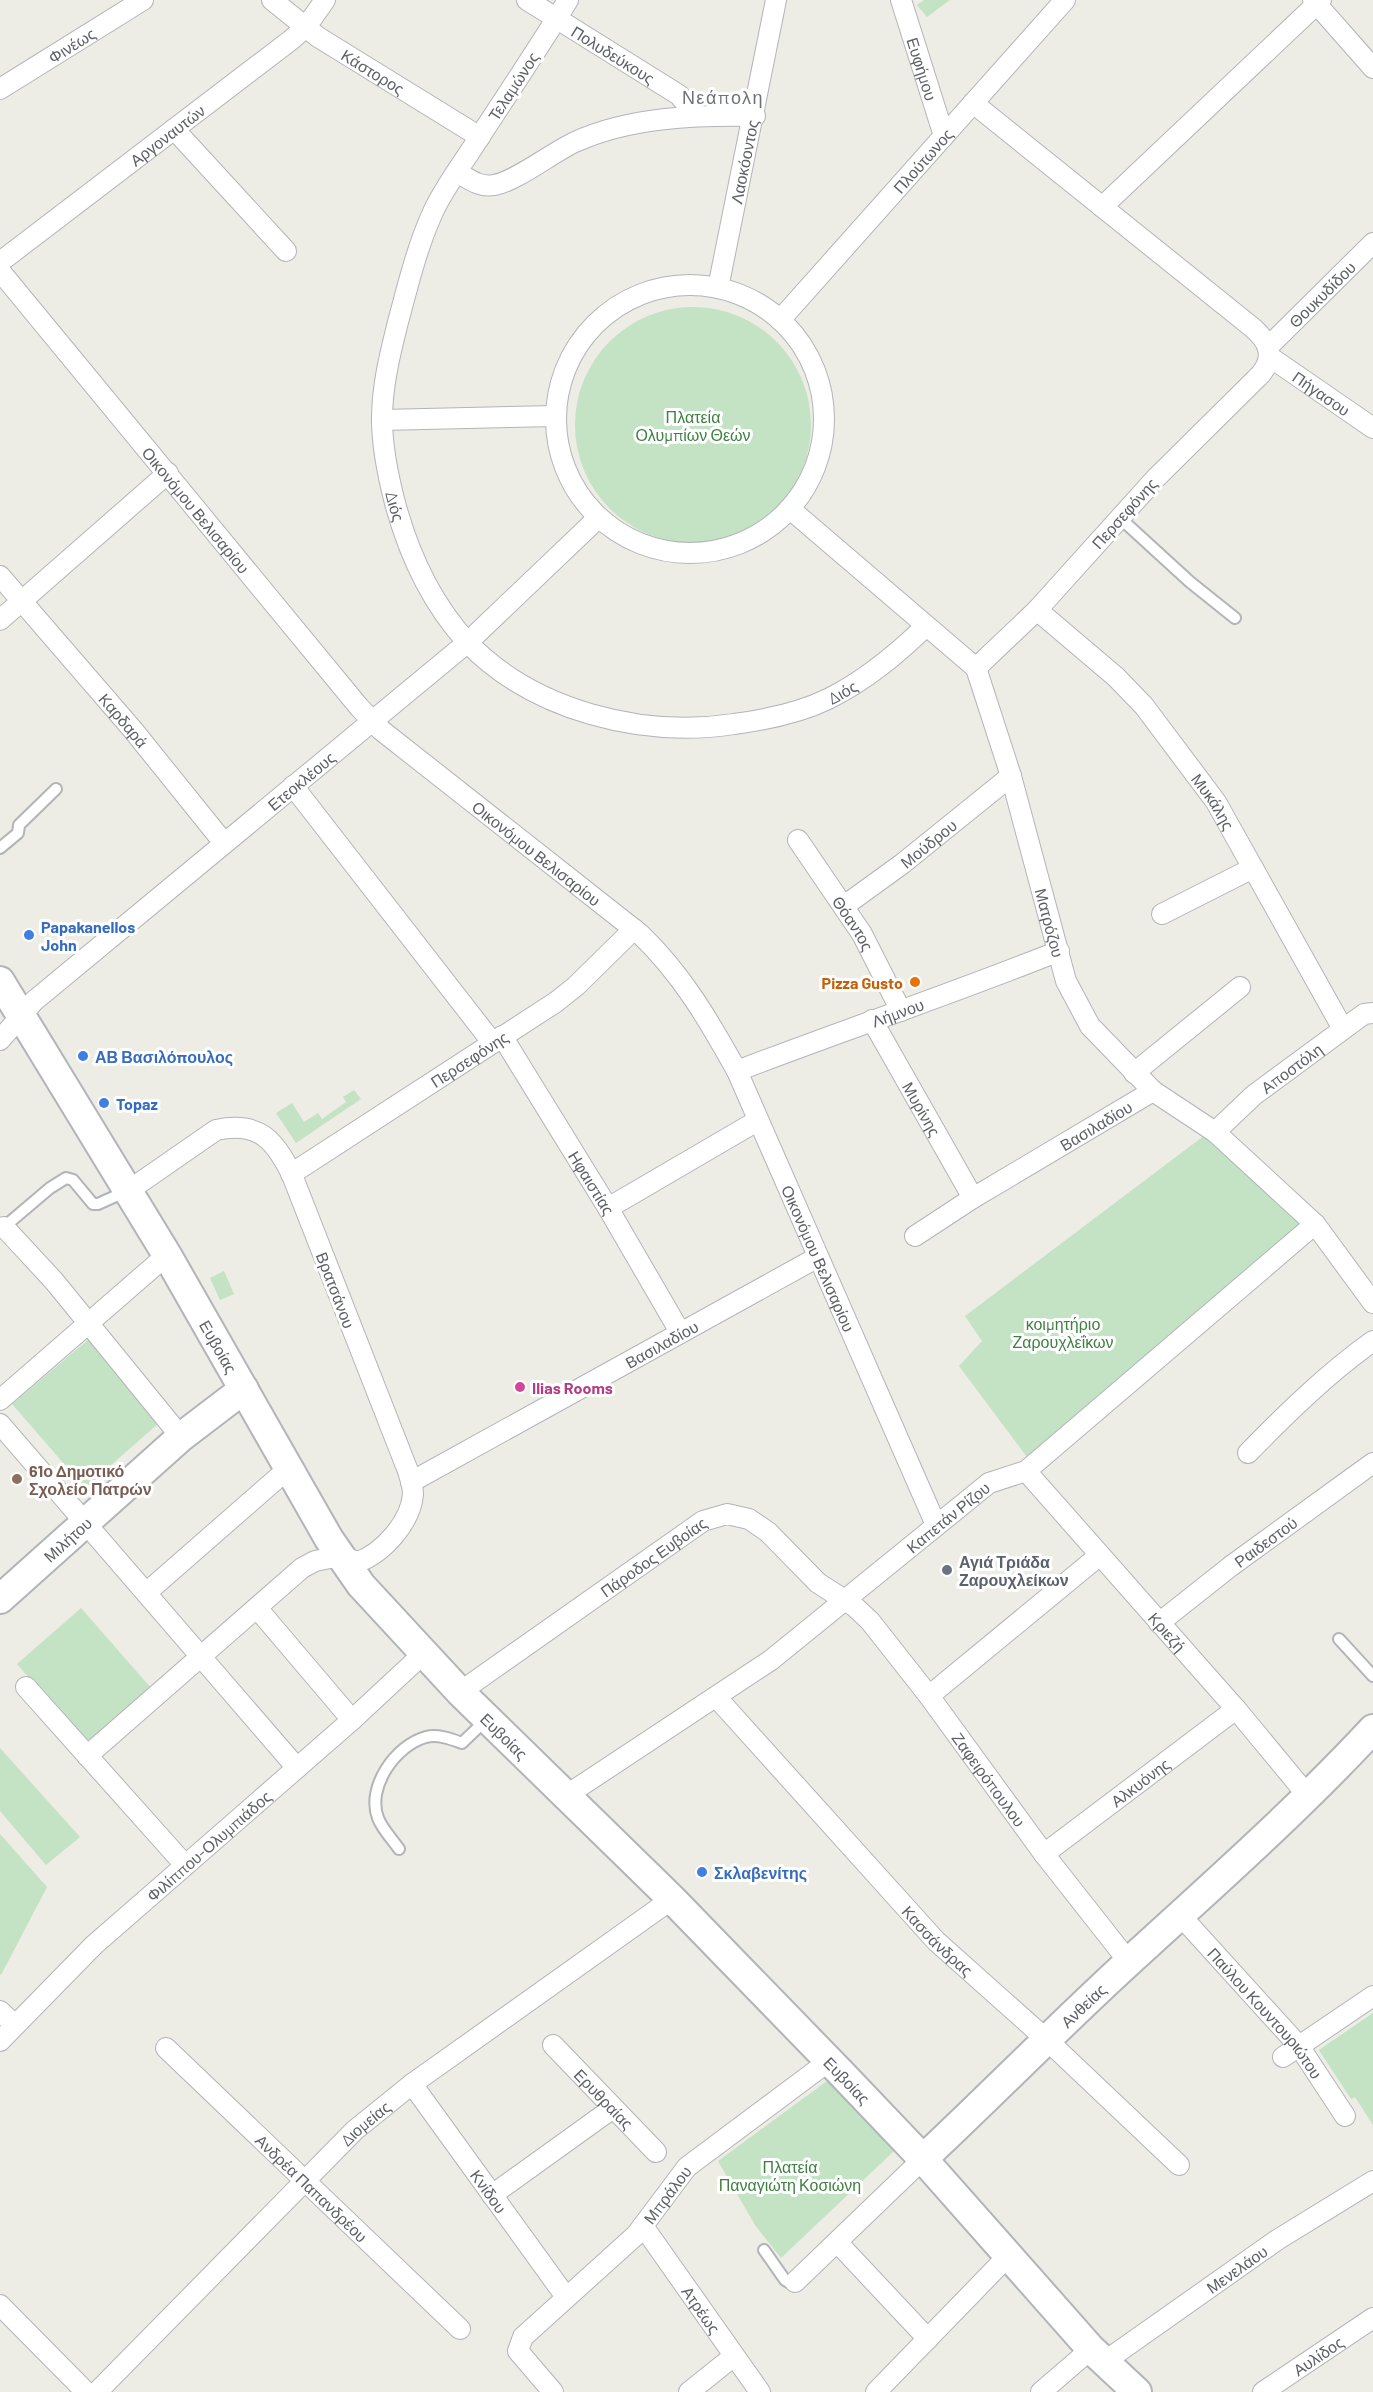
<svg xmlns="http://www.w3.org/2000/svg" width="1373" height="2392" font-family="Barlow,sans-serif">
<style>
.green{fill:#c4e2c4}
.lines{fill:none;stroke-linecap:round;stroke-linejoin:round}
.lane-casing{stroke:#b2b5b8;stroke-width:14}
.street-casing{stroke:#b2b5b8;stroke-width:22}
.secondary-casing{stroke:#b1b4b8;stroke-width:32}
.lane{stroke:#fff;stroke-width:10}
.street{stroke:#fff;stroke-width:20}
.secondary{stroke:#fff;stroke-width:28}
.shop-dot{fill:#3f7fe0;stroke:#fff;stroke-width:2}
.food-dot{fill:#e8710a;stroke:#fff;stroke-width:2}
.hotel-dot{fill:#d1479c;stroke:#fff;stroke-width:2}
.education-dot{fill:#8d6e63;stroke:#fff;stroke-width:2}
.worship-dot{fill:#6b7280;stroke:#fff;stroke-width:2}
.labels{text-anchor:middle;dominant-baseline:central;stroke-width:6;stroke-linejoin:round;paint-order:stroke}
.street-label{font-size:16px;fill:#5d6064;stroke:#fff}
.park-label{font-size:16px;fill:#3f8042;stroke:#fff}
.shop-label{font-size:16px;font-weight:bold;fill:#366cbe;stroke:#fff;text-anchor:start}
.food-label{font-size:16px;font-weight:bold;fill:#c56008;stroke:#fff;text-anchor:end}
.hotel-label{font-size:16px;font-weight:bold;fill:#b23c85;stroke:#fff;text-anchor:start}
.education-label{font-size:16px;font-weight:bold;fill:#785e54;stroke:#fff;text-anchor:start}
.worship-label{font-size:16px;font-weight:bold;fill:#5b616d;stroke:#fff;text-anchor:start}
.neighbourhood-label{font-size:18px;letter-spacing:1.5px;fill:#6e7275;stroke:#fff}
</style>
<rect width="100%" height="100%" fill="#edece5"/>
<!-- green -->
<path class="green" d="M924,0H950L927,17L917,5Z
M575 425a118 118 0 1 1 236 0a118 118 0 1 1-236 0Z
M354,1090L361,1099L296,1143L276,1113L292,1103L304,1122L318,1113L322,1119L346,1102L343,1097Z
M1205,1135L1300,1220L1298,1230L1027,1457L959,1366L982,1341L965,1316Z
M224,1271L234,1294L220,1300L210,1278Z
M89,1339L160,1422L85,1488L12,1404Z
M81,1608L158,1696L94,1753L17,1664Z
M0,1748L80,1837L46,1865L0,1811Z
M0,1834L47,1887L1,1975L0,1974Z
M1373,2013V2125L1355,2097L1351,2099L1319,2050Z
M827,2081L894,2151L781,2258L755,2225L718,2161Z"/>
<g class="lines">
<defs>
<path id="lane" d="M1120,518L1190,582L1235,618
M0,848L18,833L19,825L56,789
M1,1224L4,1227L50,1188L66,1178L73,1180L93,1204H98L127,1191
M1339,1639L1373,1676
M399,1849C393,1840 382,1829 378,1818C366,1787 396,1745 426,1737C438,1734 451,1739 462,1743L487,1719
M764,2250L785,2280L790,2283L795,2282"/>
<g id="street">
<path id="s1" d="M272,0L318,37L480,137"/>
<path id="s2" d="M527,0L679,95L688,106L690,116"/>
<path id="s3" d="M568,0C538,49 506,96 475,144C461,166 444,188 433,212C417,247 408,285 398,322C390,354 382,386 382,419C382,447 388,476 395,503C409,555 431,603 468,643C534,711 642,738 734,724C765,720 799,713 828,699C865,681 896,655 926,626"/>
<path id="s4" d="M901,0L944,136"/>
<path d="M1313,0L1373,68"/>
<path id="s5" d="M0,89L143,0"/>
<path d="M973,103L1253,328C1269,342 1275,356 1261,374L1156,478L1037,610L976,668"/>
<path d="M174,129L286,251"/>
<path d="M457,172C469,179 480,188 494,185C515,182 553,152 575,142C630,117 695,115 755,116"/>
<path d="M1102,207L1321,0"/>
<path id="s6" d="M0,262L291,40L306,27L325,0"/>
<path id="s7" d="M0,271L359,707L381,730L640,934C682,974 709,1021 737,1071L936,1525"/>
<circle cx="690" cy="419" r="134"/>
<path id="s8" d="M718,288L776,0"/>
<path id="s9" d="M780,320L1065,0"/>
<path id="s10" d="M1269,346L1373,243"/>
<path id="s11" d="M1270,357L1373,428"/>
<path d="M382,420L556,416"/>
<path id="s12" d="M790,509L976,668L1011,776L1066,981L1090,1026L1153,1091L1215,1132L1315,1224L1373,1303"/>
<path id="s13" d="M0,576L133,730L224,843"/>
<path id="s14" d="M1037,610L1116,677L1144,706L1216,802L1343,1029"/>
<path d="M0,620L168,473"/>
<path d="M293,786L492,1042"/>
<path id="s15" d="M798,840L862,934L901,1011"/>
<path id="s16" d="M844,906L902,864L1011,776"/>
<path d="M1162,914L1253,868"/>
<path id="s17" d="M872,1020L973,1198"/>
<path id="s18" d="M502,1036L608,1208L680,1332"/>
<path id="s19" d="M0,1040L34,1001L468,642L598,518"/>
<path id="s20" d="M737,1071C844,1030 952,994 1059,951"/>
<path d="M1134,1073L1240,987"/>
<path id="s21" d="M1215,1132L1254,1095L1364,1014L1373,1013"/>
<path id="s22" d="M291,1174L556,1002L576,986L634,929"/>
<path d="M608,1208L757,1121"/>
<path d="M4,1227L54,1281L181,1437"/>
<path id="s23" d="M915,1236L973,1198L1153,1091"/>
<path d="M0,1400L167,1255"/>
<path d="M0,1424L297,1768"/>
<path d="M1248,1453C1287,1413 1327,1374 1373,1341"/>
<path id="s24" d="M1026,1471L1236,1709L1308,1796"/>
<path id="s25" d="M411,1482L818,1257"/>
<path d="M146,1593L289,1468"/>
<path d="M257,1608L352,1720"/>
<path id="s26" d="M1159,1623L1231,1566L1373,1463"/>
<path d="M26,1687L185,1865"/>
<path id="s27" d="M460,1692L703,1521L727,1514L749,1519L768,1532L818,1583L854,1606L870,1621L929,1696L1044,1854L1129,1962"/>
<path d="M929,1696L1100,1555"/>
<path id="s28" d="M717,1698L936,1941L1047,2040L1179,2165"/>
<path d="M87,1756L302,1568L315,1561L340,1556L358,1562C383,1553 411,1522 413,1494C413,1486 410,1478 408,1471L292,1175C275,1140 259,1121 216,1130L128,1191"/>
<path id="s29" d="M567,1795L771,1660L989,1483L1026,1471L1315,1224"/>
<path id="s30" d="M1044,1854L1236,1709"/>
<path id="s31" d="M1180,1915L1299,2046L1345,2116"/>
<path d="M0,2011L15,2025"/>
<path id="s32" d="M0,2041L94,1945L352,1720L423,1654"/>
<path id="s33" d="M553,2045L656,2152"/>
<path id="s34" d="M166,2048L460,2329"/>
<path d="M1283,2057L1373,1996"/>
<path id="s35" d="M412,2084L566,2297"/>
<path d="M492,2195L613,2108"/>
<path id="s36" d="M643,2226L760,2392"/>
<path d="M837,2242L928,2339"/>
<path d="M795,2282L923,2159"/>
<path d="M0,2305L86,2392"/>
<path id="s37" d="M1104,2362L1277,2240L1373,2181"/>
<path id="s38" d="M97,2392L355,2130L412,2084L672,1899"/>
<path id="s39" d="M553,2392L518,2351L523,2337L636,2235L687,2167L829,2061"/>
<path d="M689,2392L734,2356"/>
<path d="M876,2392L1008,2256"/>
<path d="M1041,2392L1091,2349"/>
<path id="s40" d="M1263,2392L1373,2318"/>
</g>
<g id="secondary">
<path id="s41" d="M0,981L167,1255L329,1539L361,1585L460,1692L672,1899L841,2073L923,2159L1091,2349L1137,2392"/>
<path id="s42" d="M0,1599L181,1437L244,1389"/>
<path id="s43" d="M923,2159C989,2097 1053,2032 1120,1970C1206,1891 1294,1814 1373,1729"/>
</g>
</defs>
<!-- lane casing -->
<use href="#lane" class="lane-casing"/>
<!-- street casing -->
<use href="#street" class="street-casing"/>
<!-- secondary casing -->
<use href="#secondary" class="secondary-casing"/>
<!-- lane -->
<use href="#lane" class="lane"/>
<!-- street -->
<use href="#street" class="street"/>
<!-- secondary -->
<use href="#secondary" class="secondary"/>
</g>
<!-- markers -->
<g class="shop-dot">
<circle cx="29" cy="935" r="6"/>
<circle cx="83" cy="1056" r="6"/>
<circle cx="104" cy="1103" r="6"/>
<circle cx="702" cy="1872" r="6"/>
</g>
<circle class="food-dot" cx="915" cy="982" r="6"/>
<circle class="hotel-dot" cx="520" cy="1387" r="6"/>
<circle class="education-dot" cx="17" cy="1479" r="6"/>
<circle class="worship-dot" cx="947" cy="1570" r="6"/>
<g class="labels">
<!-- street labels -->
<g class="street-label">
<text stroke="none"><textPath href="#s5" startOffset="84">Φινέως</textPath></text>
<text stroke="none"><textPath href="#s2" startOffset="102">Πολυδεύκους</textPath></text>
<text stroke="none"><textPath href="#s4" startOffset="72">Ευφήμου</textPath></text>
<text stroke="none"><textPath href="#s1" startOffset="124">Κάστορος</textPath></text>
<text transform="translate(513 86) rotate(-57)">Τελαμώνος</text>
<text stroke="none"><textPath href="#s6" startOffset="210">Αργοναυτών</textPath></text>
<text stroke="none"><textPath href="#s9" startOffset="214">Πλούτωνος</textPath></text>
<text stroke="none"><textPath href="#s8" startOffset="129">Λαοκόοντος</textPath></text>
<text stroke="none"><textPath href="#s10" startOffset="74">Θουκυδίδου</textPath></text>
<text stroke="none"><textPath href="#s11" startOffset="63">Πήγασου</textPath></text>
<text stroke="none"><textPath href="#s3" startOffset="554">Διός</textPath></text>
<text stroke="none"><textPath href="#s7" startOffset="309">Οικονόμου Βελισαρίου</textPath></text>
<text transform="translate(1124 513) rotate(-48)">Περσεφόνης</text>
<text stroke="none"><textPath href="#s3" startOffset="1112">Διός</textPath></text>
<text stroke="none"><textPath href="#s13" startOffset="190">Καρδαρά</textPath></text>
<text stroke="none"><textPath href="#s19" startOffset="398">Ετεοκλέους</textPath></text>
<text stroke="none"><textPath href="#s14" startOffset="262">Μυκάλης</textPath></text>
<text stroke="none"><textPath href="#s16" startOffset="105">Μούδρου</textPath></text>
<text stroke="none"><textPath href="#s7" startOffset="795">Οικονόμου Βελισαρίου</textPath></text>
<text stroke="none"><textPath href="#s15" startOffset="100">Θόαντος</textPath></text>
<text stroke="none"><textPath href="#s12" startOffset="510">Ματρόζου</textPath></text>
<text stroke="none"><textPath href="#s20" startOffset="171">Λήμνου</textPath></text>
<text stroke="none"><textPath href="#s22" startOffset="212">Περσεφόνης</textPath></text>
<text stroke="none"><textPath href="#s21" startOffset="100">Αποστόλη</textPath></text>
<text stroke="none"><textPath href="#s17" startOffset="102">Μυρίνης</textPath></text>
<text stroke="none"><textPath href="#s23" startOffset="212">Βασιλαδίου</textPath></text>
<text stroke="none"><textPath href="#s18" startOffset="172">Ηφαιστίας</textPath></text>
<text stroke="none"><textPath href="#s7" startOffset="1299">Οικονόμου Βελισαρίου</textPath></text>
<text transform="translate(336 1290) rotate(69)">Βρατσάνου</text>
<text stroke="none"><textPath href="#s25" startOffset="286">Βασιλαδίου</textPath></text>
<text stroke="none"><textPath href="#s41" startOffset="426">Ευβοίας</textPath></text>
<text stroke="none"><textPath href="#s29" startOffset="472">Καπετάν Ρίζου</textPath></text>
<text stroke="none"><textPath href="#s42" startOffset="90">Μιλήτου</textPath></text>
<text stroke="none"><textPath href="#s26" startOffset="134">Ραιδεστού</textPath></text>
<text stroke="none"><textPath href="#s27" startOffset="236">Πάροδος Ευβοίας</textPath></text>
<text stroke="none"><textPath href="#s24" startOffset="214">Κριεζή</textPath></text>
<text stroke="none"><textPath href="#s41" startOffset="912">Ευβοίας</textPath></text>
<text stroke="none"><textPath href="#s27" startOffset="702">Ζαφειρόπουλου</textPath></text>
<text stroke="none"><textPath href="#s30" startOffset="120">Αλκυόνης</textPath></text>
<text stroke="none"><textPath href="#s32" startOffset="286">Φιλίππου-Ολυμπιάδος</textPath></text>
<text stroke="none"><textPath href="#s28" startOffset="328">Κασσάνδρας</textPath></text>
<text stroke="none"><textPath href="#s43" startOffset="222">Ανθείας</textPath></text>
<text stroke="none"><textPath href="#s31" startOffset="130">Παύλου Κουντουριώτου</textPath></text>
<text stroke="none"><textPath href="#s41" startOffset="1398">Ευβοίας</textPath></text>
<text stroke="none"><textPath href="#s33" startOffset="74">Ερυθραίας</textPath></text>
<text stroke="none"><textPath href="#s38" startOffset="380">Διομείας</textPath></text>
<text stroke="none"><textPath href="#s34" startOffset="202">Ανδρέα Παπανδρέου</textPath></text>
<text stroke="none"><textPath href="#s35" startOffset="132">Κνίδου</textPath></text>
<text stroke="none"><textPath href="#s39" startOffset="272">Μπράλου</textPath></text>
<text stroke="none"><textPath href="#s37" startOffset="162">Μενελάου</textPath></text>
<text stroke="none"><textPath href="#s36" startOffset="102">Ατρέως</textPath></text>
<text stroke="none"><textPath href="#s40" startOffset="66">Αυλίδος</textPath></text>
</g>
<!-- park labels -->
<g class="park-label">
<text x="693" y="416">Πλατεία<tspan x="693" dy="18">Ολυμπίων Θεών</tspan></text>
<text x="1063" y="1323">κοιμητήριο<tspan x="1063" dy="18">Ζαρουχλεΐκων</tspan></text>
<text x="790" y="2166">Πλατεία<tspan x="790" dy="18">Παναγιώτη Κοσιώνη</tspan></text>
</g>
<!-- shop labels -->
<g class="shop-label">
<text x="41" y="926">Papakanellos<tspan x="41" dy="18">John</tspan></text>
<text x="95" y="1056">ΑΒ Βασιλόπουλος</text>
<text x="116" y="1103">Topaz</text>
<text x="714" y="1872">Σκλαβενίτης</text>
</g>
<!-- food labels -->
<g class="food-label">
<text x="903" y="982">Pizza Gusto</text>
</g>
<!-- hotel labels -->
<g class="hotel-label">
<text x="532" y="1387">Ilias Rooms</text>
</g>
<!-- education labels -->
<g class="education-label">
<text x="29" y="1470">61ο Δημοτικό<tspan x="29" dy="18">Σχολείο Πατρών</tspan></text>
</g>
<!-- worship labels -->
<g class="worship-label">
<text x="959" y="1561">Αγιά Τριάδα<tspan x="959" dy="18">Ζαρουχλείκων</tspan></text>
</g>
<!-- neighbourhood labels -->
<g class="neighbourhood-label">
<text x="723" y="97">Νεάπολη</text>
</g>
</g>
</svg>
